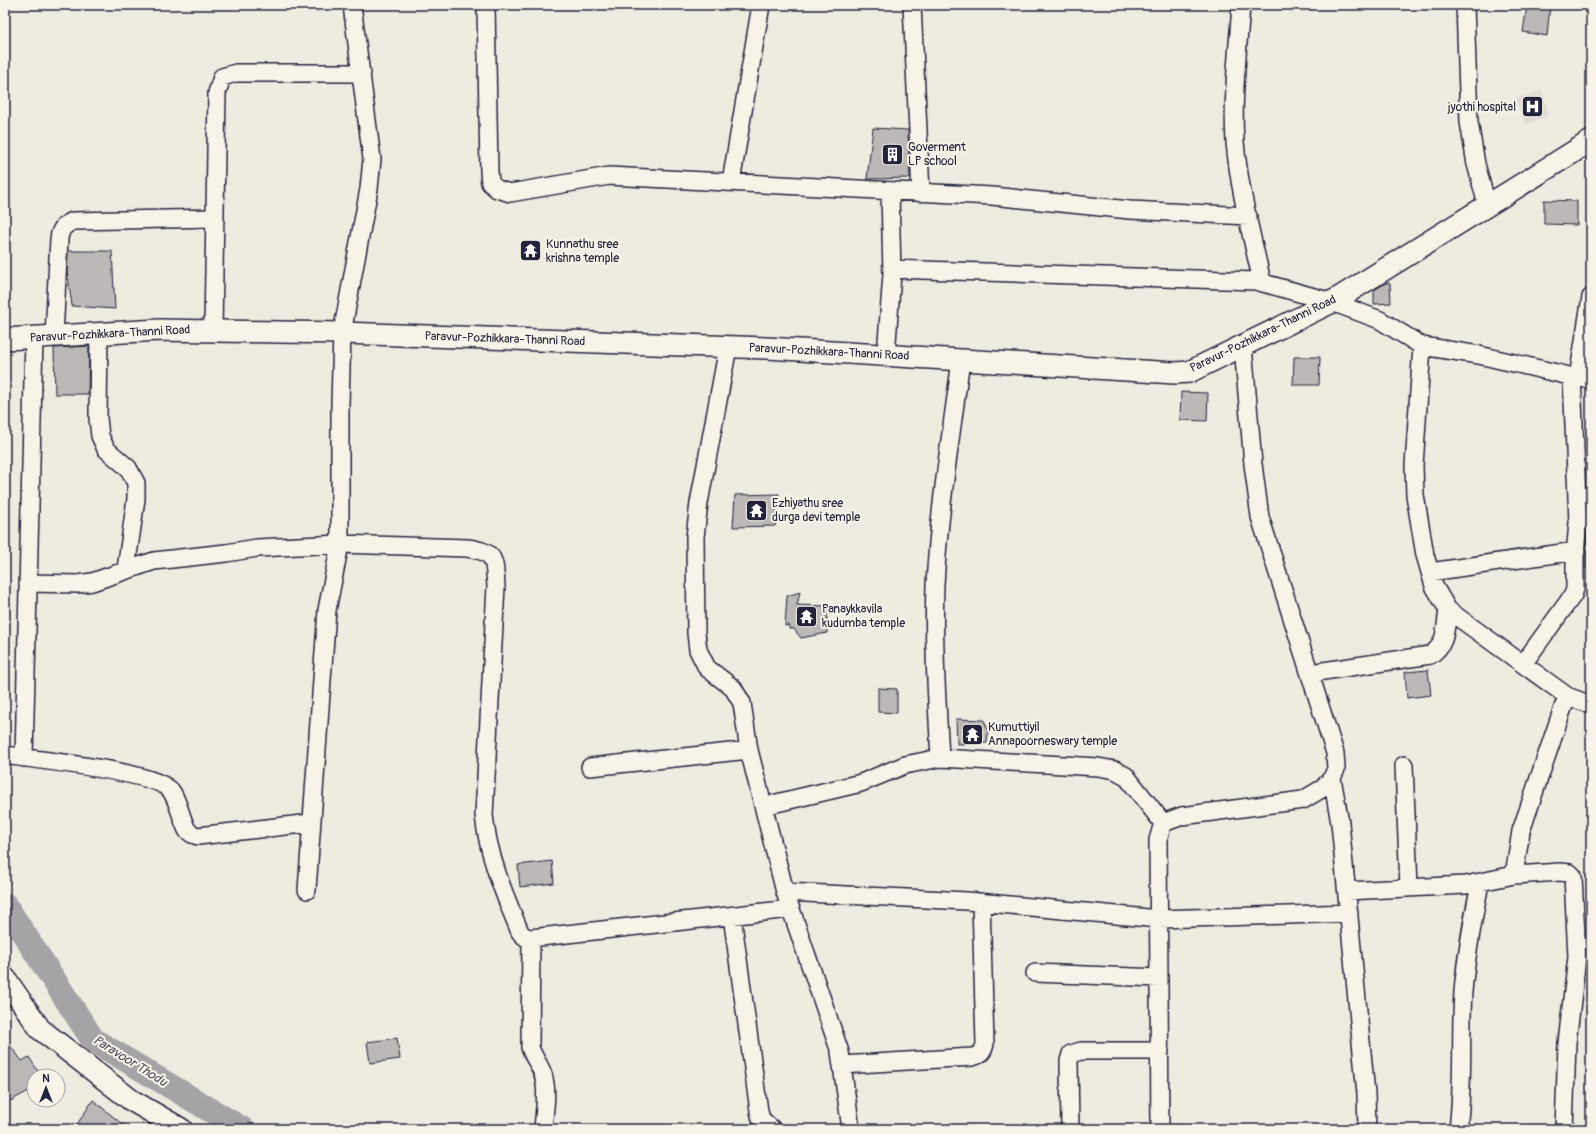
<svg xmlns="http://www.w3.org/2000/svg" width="1596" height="1134" font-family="Pangolin,sans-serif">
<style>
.built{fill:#dfdcd4}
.water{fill:#a6a3a6;stroke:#716f7b}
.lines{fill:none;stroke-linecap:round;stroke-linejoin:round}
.river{stroke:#a6a3a6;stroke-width:25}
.building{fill:#bbb8b7;stroke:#22223b}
.minor-casing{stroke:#22223b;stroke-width:20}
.major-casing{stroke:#22223b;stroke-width:24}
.minor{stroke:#f7f3e8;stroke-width:17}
.major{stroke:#f7f3e8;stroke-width:21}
.labels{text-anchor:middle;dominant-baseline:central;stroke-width:4;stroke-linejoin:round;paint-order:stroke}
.poi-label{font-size:12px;fill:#22223b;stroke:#f7f3e8;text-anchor:start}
.street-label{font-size:12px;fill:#22223b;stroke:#f7f3e8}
.water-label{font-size:13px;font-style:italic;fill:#504f60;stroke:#f7f3e8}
</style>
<rect width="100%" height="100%" fill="#eeebe1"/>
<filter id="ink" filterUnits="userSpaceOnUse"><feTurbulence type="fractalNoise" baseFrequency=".025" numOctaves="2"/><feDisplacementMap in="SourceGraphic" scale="8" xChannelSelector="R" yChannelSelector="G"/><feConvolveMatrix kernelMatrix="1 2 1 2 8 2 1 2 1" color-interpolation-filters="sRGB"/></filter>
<g filter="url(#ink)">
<!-- built -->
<path class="built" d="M1542,90L1549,115L1526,125L1515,99Z"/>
<!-- water -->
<path class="water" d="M1590,524H1591V571L1582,565L1583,549Z"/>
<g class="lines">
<!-- river -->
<path class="river" d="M5,905L93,1040L242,1129"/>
</g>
<!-- building -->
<path class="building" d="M1527,5H1550L1547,36L1523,32Z
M873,128L908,130L910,178L867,179Z
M1544,200L1577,201V225L1544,224Z
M68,251H112L115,309L72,306L67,271Z
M1386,283H1390L1391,303L1374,304V290Z
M89,346L88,394H55L54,348Z
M1294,357H1320L1319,385H1293Z
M1181,392L1208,393L1207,421L1180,420Z
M779,494L775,526L733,527L735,495Z
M800,592L797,605L827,606V633L801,638L793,628V629H789V625L785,626L787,596Z
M1428,670L1431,695L1407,698L1405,672Z
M878,688L897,689V713L878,712Z
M956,719L984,720L988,730L987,743L957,744Z
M552,861L554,883L520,887L518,865Z
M397,1038L400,1059L370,1063L367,1042Z
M5,1039L22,1061L29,1057L41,1076H34V1088L5,1104Z
M93,1100L128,1129H74Z"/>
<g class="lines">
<defs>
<path id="minor" d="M486,5L489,171L490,183L497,189L510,193L609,176L992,196L1130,210L1248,216
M912,5L921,193
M1241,5C1238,50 1232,97 1235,142C1239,189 1252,236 1262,282
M1465,5L1469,122L1476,164L1487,205
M731,182L761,5
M892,269L1256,281L1332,302L1380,320L1422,346L1414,466L1415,495L1425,555L1434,586L1448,610L1567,696L1591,705
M213,330L217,93L222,77L236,73H362
M99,333L98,418L100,436L106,449L128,468L136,483V499L126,569
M54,336L59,239C60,229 64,225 73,221L215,218
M1422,346L1479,355L1578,378L1591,379
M728,347L699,503L695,537L696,633L698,650L707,668L733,688L742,703L749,750L785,892L840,1052L851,1129
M886,355L892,274L890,192
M1578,378L1591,297
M1430,572L1576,551
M28,583L78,584L92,582L154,561L226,553L257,548L340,544L467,548C496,552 494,558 496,586L484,815C488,856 504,894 520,932L525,937L531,938L790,909
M1523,664L1573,595L1575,589V554L1578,523L1572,376
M1310,673L1430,655C1447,645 1445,628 1448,610
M5,755C34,760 157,771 171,791C178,800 181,818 187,830L192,834L198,836L311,823
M24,758L34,337
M940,758C937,700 933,643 935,585C939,510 951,435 961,360
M1404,765L1409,887
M590,767L749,750
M1332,778L1340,823L1366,1094L1367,1129
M764,806L861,783L905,765L940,758L1098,767L1115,770L1126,776L1163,823
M1514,875L1521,831L1567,696
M307,890L327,610L340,544V404L342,333L369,189L372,159L352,5
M1347,891L1466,885L1514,875L1560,872L1570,873L1573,876L1577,957L1567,1043L1564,1129
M785,892L967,901L1159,919L1349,913
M732,916L759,1111L761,1119L772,1129
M531,938L530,1047C533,1058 542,1067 544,1078C548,1094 544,1113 543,1129
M1035,973L1159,978
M842,1065L972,1057C981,1055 983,1052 985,1044L981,902
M1070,1129L1069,1061L1071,1054L1081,1051H1160
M1160,1129L1158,840L1163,823L1182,816L1303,800L1323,788L1332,778L1336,769L1335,753L1260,517L1253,464L1243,346
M1458,1129C1464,1083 1460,1037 1463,992C1466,955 1473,919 1480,883"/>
<path id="major" d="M5,339L159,330L342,333L767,348L1175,373L1189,372L1332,302L1591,141
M5,978L40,1029L131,1100L181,1129"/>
</defs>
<!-- minor casing -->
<use href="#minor" class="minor-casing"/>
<!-- major casing -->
<use href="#major" class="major-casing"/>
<!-- minor -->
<use href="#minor" class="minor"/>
<!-- major -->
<use href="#major" class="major"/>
</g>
</g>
<!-- icons -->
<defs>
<symbol id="hospital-square" viewBox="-11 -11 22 22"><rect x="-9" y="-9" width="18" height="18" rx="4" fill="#22223b" stroke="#f7f3e8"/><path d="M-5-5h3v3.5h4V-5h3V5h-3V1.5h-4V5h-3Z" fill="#fff"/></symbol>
<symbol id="building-square" viewBox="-11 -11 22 22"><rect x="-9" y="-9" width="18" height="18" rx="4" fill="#22223b" stroke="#f7f3e8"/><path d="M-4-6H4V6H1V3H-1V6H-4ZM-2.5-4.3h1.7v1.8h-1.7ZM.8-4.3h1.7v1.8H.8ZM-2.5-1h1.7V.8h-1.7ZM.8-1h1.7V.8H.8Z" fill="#fff"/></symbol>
<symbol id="temple-square" viewBox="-11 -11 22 22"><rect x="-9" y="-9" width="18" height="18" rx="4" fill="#22223b" stroke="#f7f3e8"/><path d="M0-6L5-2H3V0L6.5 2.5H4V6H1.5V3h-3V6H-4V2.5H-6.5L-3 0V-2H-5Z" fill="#fff"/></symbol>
</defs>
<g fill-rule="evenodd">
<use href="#hospital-square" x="1520" y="94" width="25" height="25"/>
<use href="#building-square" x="880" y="142" width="25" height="25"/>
<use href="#temple-square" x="518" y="238" width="25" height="25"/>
<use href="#temple-square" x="744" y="498" width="25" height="25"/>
<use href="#temple-square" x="794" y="604" width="25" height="25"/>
<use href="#temple-square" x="960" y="722" width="25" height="25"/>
</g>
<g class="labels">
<!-- poi labels -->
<g class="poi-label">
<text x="1516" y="107" text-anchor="end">jyothi hospital</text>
<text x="908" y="147">Goverment<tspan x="908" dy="14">LP school</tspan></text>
<text x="546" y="244">Kunnathu sree<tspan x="546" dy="14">krishna temple</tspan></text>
<text x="772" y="503">Ezhiyathu sree<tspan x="772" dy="14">durga devi temple</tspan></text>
<text x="822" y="609">Panaykkavila<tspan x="822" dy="14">kudumba temple</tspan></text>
<text x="988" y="727">Kumuttiyil<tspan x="988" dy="14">Annapoorneswary temple</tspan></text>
</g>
<!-- street labels -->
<g class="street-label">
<text transform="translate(110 334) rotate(-3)">Paravur-Pozhikkara-Thanni Road</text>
<text transform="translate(1263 334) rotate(-26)">Paravur-Pozhikkara-Thanni Road</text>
<text transform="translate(505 339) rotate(2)">Paravur-Pozhikkara-Thanni Road</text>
<text transform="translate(829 352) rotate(3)">Paravur-Pozhikkara-Thanni Road</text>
</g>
<!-- water labels -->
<g class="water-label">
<text transform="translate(130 1061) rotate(32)">Paravoor Thodu</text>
</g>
</g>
<!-- margin -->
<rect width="1596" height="1134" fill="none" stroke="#f7f3e8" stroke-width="20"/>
<rect x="10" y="10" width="1576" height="1114" fill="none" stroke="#22223b" stroke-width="1.5" filter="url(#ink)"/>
<!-- north arrow -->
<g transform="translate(46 1088)"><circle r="19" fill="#f7f3e8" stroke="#a29fa3"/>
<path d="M0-3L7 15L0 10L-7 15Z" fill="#22223b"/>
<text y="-6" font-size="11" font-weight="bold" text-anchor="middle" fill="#22223b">N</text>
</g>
</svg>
